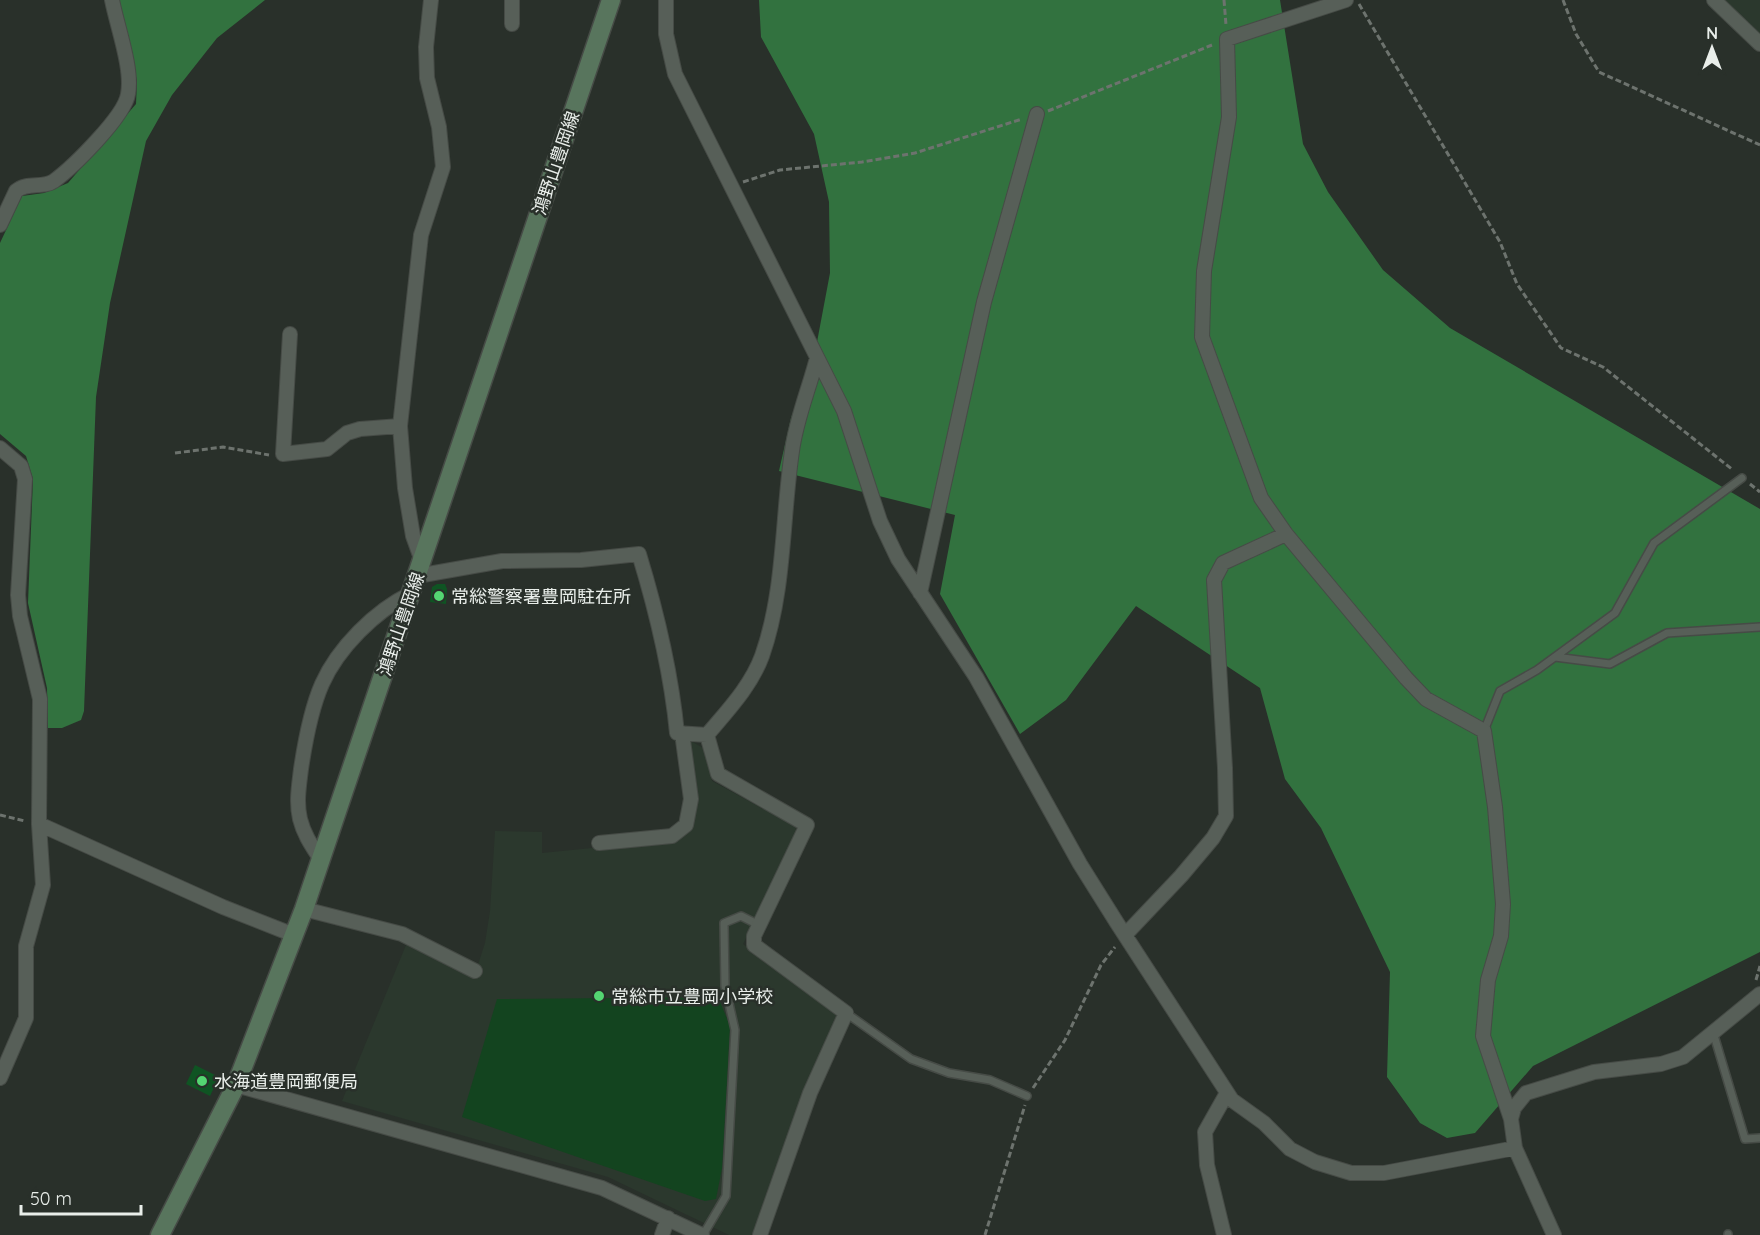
<svg xmlns="http://www.w3.org/2000/svg" width="1760" height="1235" font-family="Quicksand,'Noto Sans JP',sans-serif">
<style>
.built{fill:#2b382d}
.green{fill:#13441f}
.forest{fill:#32723f}
.building{fill:#0f5423}
.lines{fill:none;stroke-linecap:round;stroke-linejoin:round}
.service-casing{stroke:#464b46;stroke-width:10}
.minor-casing{stroke:#464b46;stroke-width:16}
.secondary-casing{stroke:#464b46;stroke-width:21}
.path{stroke:#6d736e;stroke-width:3;stroke-dasharray:6 3;stroke-linecap:butt}
.service{stroke:#575f58;stroke-width:7}
.minor{stroke:#575f58;stroke-width:14}
.secondary{stroke:#58755d;stroke-width:18}
.poi-dot{fill:#54d672;stroke:#29302a;stroke-width:2}
.labels{text-anchor:middle;dominant-baseline:central;stroke-width:5;stroke-linejoin:round;paint-order:stroke}
.street-label{font-size:18px;fill:#e9eeea;stroke:#29302a}
.poi-label{font-size:18px;fill:#e9eeea;stroke:#29302a;text-anchor:start}
</style>
<rect width="100%" height="100%" fill="#29302a"/>
<!-- built -->
<path class="built" d="M1720,0H1760V37Z
M687,739L705,749L712,781L795,826L798,836L743,944L838,1015L756,1235H729L608,1177L342,1101L406,945L474,977L485,943L490,911L495,831L542,832V853L672,840L683,835Z"/>
<!-- green -->
<path class="green" d="M718,997L730,1026L722,1168L716,1199L705,1201L462,1117L497,999Z"/>
<!-- forest -->
<path class="forest" d="M119,0H265L217,38L172,95L146,141L110,303L96,397L84,711L81,720L62,728H48L47,688L28,603L33,479L26,456L0,434V243L22,196L44,193L68,183L136,104L137,81Z
M759,0H1280L1303,144L1328,192L1383,270L1450,328L1760,509V952L1533,1066L1475,1133L1447,1138L1420,1123L1387,1077L1390,972L1321,828L1285,779L1260,688L1136,606L1066,700L1020,734L940,594L955,515L779,471L791,418L817,342L830,273L829,202L814,134L761,37Z"/>
<!-- building -->
<path class="building" d="M437,584H445L447,589L446,604L430,602L432,587Z
M195,1065L219,1077L210,1096L186,1084Z"/>
<g class="lines">
<defs>
<path id="service" d="M1555,657L1610,664L1667,633L1760,627
M1484,731L1500,691L1537,670L1615,613L1654,543L1742,478
M846,1013L911,1059L949,1073L990,1080L1027,1096
M1713,1032L1745,1139L1760,1138
M703,1235L726,1196L735,1030L725,986L724,923L741,916L759,925
M1728,1235V1234"/>
<path id="minor" d="M512,0V24
M666,0V34L675,74L844,411L880,521L898,559L976,677L1080,864L1117,923L1232,1100L1264,1123L1290,1149L1315,1162L1351,1173H1384L1515,1148
M1346,0L1227,39L1229,117L1204,271L1202,337L1261,498L1286,534L1406,678L1426,699L1484,731L1495,807L1503,904L1501,936L1488,980L1483,1036L1511,1119
M1714,0L1760,44
M0,225L16,191C27,181 43,189 54,181C73,167 125,116 128,94C133,69 117,26 112,0
M290,334L283,454L327,449L347,433L360,429L400,426
M0,448L21,466L25,479L18,595L20,616L40,699L39,824L43,885L26,946V1018L0,1078
M422,561L413,536L405,488L400,426L421,235L443,167L439,127L427,78L426,47L431,0
M417,576L502,561L581,560L639,554C657,613 671,671 677,733L707,735
M920,593L984,302L1037,114
M707,735L718,774L807,825L754,936V945L846,1013L810,1093L760,1235
M707,735C728,710 751,686 762,656C785,591 782,518 792,451C796,420 809,389 817,358
M39,824L223,907L294,935
M599,843L672,836L686,825L691,799L682,733
M321,860C312,846 304,835 300,819C296,802 299,786 301,769C305,742 311,709 322,684C338,648 375,611 410,594
M304,909L402,934L475,971
M1125,935L1181,876L1213,838L1226,816L1225,768L1214,580L1223,563L1286,534
M236,1085L602,1188L702,1235
M662,1235L668,1218
M1224,1235L1207,1165L1205,1132L1227,1093
M1554,1235L1515,1148L1511,1119L1514,1108L1526,1093L1594,1072L1661,1064L1683,1057L1760,994"/>
<path id="secondary" d="M160,1235L236,1085L304,909L611,0"/>
</defs>
<!-- service casing -->
<use href="#service" class="service-casing"/>
<!-- minor casing -->
<use href="#minor" class="minor-casing"/>
<!-- secondary casing -->
<use href="#secondary" class="secondary-casing"/>
<!-- path -->
<path class="path" d="M1224,0L1226,25
M1563,0L1576,34L1599,72L1760,145
M1359,4L1500,242L1517,284L1561,348L1603,367L1733,470
M1048,111L1212,45
M743,182L780,170L862,162L915,153L1022,119
M175,453L223,447L269,455
M1750,484L1760,492
M0,815L25,821
M1756,980L1760,966
M1033,1088L1065,1040L1101,965L1115,947
M985,1235L1025,1105"/>
<!-- service -->
<use href="#service" class="service"/>
<!-- minor -->
<use href="#minor" class="minor"/>
<!-- secondary -->
<use href="#secondary" class="secondary"/>
</g>
<!-- markers -->
<g class="poi-dot">
<circle cx="439" cy="596" r="6"/>
<circle cx="599" cy="996" r="6"/>
<circle cx="202" cy="1081" r="6"/>
</g>
<g class="labels">
<!-- street labels -->
<g class="street-label">
<text transform="translate(556 163) rotate(-71)">鴻野山豊岡線</text>
<text transform="translate(401 624) rotate(-71)">鴻野山豊岡線</text>
</g>
<!-- poi labels -->
<g class="poi-label">
<text x="451" y="596">常総警察署豊岡駐在所</text>
<text x="611" y="996">常総市立豊岡小学校</text>
<text x="214" y="1081">水海道豊岡郵便局</text>
</g>
</g>
<!-- north arrow -->
<g transform="translate(1712 48)" stroke="#29302a" stroke-width="4.5" paint-order="stroke">
<path d="M0-4.5L10 22L0 15L-10 22Z" fill="#e9eeea"/>
<text y="-9" font-size="16" font-weight="bold" text-anchor="middle" fill="#e9eeea">N</text>
</g>
<!-- scale -->
<path d="M21 1205v9h120v-9" fill="none" stroke="#e9eeea" stroke-width="3"/>
<text x="30" y="1205" font-size="18" fill="#e9eeea" stroke="#29302a" stroke-width="4.5" paint-order="stroke">50 m</text>
</svg>
